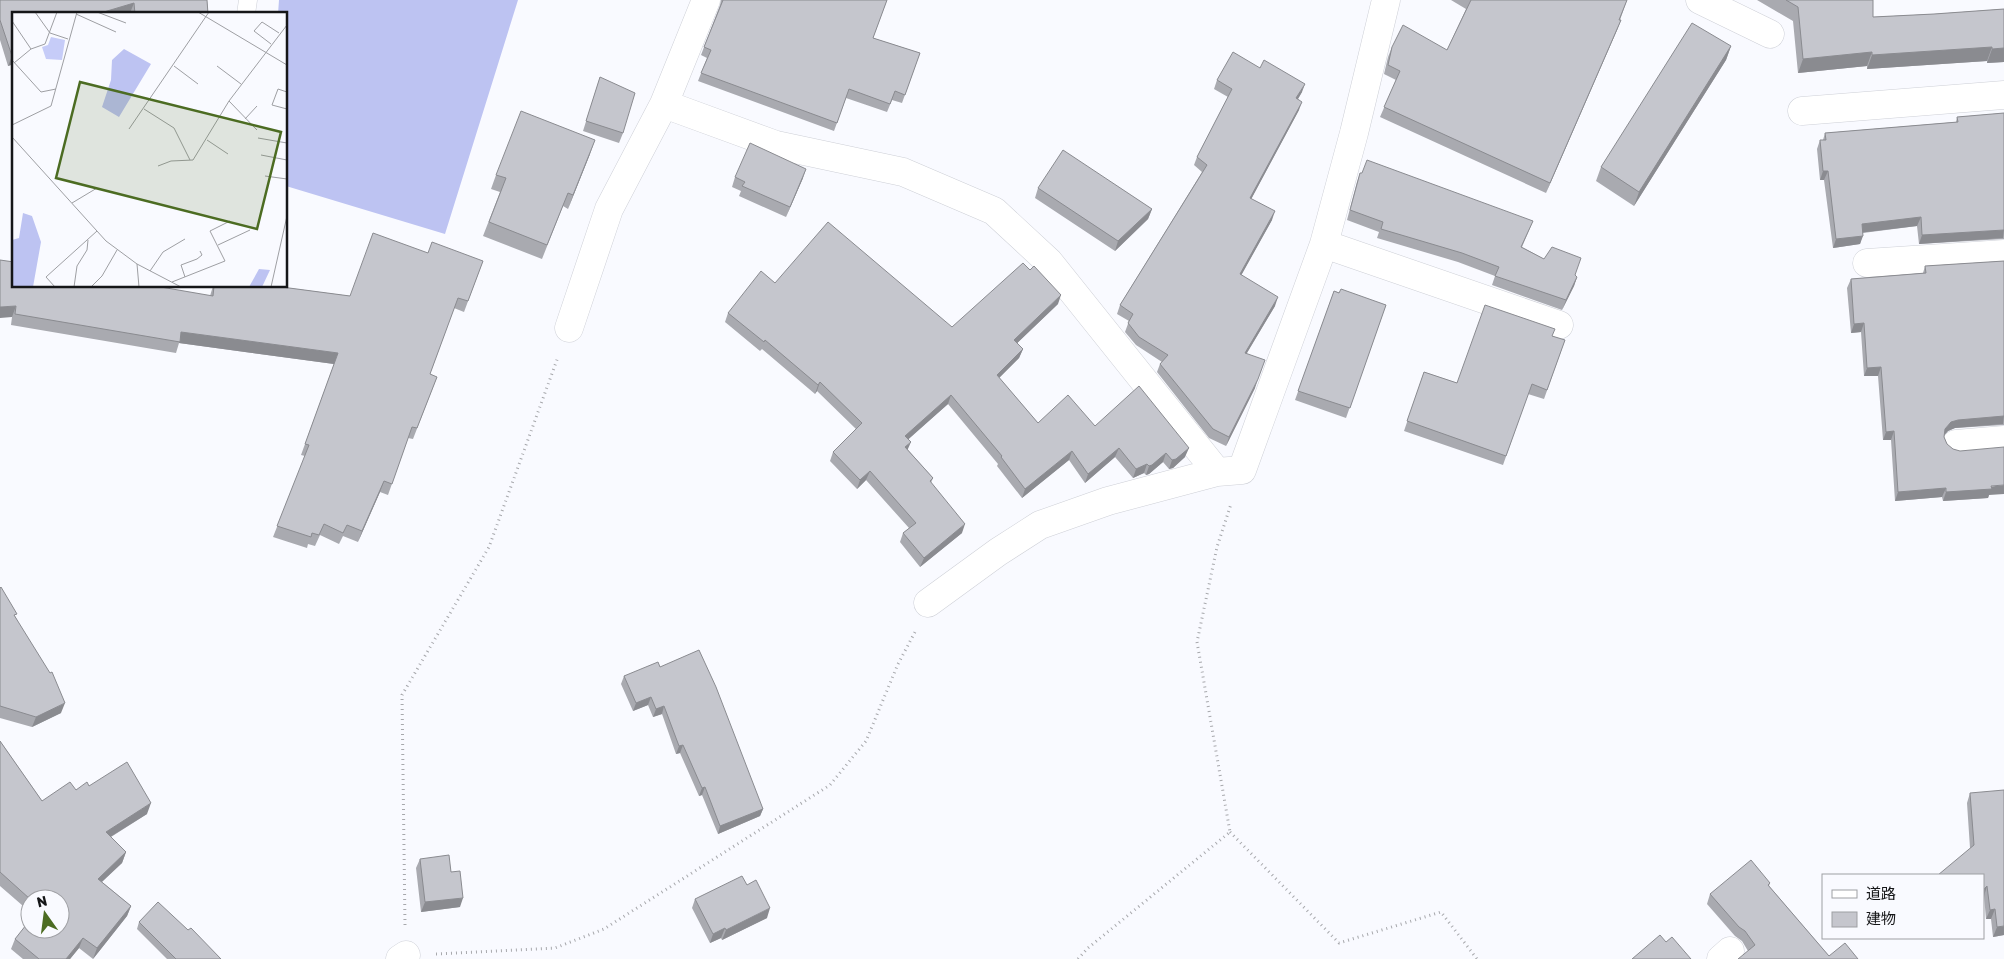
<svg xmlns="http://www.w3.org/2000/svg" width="2004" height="959" font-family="Rubik,'Noto Sans JP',sans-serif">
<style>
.forest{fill:#bdc3f2}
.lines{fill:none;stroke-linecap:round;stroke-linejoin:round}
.lane-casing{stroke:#ced0d7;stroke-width:19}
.street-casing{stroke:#ced0d7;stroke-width:29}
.path{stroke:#a7a8ac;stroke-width:3;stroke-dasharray:1 4;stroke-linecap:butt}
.lane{stroke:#fff;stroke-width:18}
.street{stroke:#fff;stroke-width:28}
.wall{fill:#a9aab0}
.shaded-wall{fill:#8a8b90}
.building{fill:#c5c6cd;stroke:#8a8b90}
.inset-road{fill:none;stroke:#9e9fa3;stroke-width:1}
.view{fill:#4c6c22;fill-opacity:0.15;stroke:#4c6c22;stroke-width:2.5}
.inset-edge{fill:none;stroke:#151618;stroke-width:2.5}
</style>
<rect width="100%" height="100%" fill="#f9faff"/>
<!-- forest -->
<path class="forest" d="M279,0H518L445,234L286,186V14H278Z"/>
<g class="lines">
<defs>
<path id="lane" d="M246,14L248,0"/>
<path id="street" d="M1700,0L1770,34
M664,104L776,145L903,172L994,211L1049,262L1217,472
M1802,111L2004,95
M1324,244L1559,325
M1867,263L2004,254
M569,328L609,209L664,104L706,0
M1956,444L2004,440
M928,603L998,552L1040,525L1108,501L1217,472L1242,470L1324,244L1354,133L1386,0
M400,959L406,955
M1721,959L1730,951"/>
</defs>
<!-- lane casing -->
<use href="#lane" class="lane-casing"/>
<!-- street casing -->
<use href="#street" class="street-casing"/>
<!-- path -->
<path class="path" d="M1230,832L1339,943L1441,912L1477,959
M405,925L402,695L489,547L558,357
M436,954L555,948L604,929L830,785L866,741L898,664L915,632
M1078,959L1088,948L1230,832L1197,642L1217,547L1231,504"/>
<!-- lane -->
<use href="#lane" class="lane"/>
<!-- street -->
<use href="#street" class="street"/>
</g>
<!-- wall -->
<path class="wall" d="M0,0H207L208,14H131L130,13L126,14H14V64L8,66L0,40Z
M721,0H887L873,38L920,53L902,103L892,100L887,112L846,98L834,131L698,81L707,58L701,55L720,5Z
M1451,0H1627L1620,20H1621L1617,30L1546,193L1380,117L1396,80L1384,74L1388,57L1392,47L1447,50L1466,9Z
M1757,0H1873V17L1934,14L2004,9V62L1987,63V61L1867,69V66L1798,73L1793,21Z
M1731,46L1726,60L1634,206L1596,181L1601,167Z
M600,77L623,133L619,143L583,131Z
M1217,80L1302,92L1298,99L1299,110L1251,199L1272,220L1241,275L1275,306L1247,353L1255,388L1226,446L1209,438L1157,372L1160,364L1162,362L1136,345L1125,332L1129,321L1117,314L1120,305L1202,172L1194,165L1197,157L1228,97L1214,89Z
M2004,113V239L1919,244L1917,226L1863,233L1860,244L1833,248L1824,180H1820L1817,149L1820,140H1823L1825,133L1956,122L1957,117Z
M14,128V178H11L12,132Z
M590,154L568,209L563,206L542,259L483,236L500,192L491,189L496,175Z
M1360,173L1533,221L1522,247L1577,277L1574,286L1562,310L1492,285L1495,276L1458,262L1377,238L1379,232L1347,220L1357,182Z
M735,177L803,178L786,217L739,196L741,191L732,187Z
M1038,188L1152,209L1148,219L1115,251L1035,198Z
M428,253L483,261L464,312L454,308L430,374L437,377L413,439L408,438L388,495L380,492L358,542L343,536L339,544L320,535L315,546L308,544L307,548L273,537L305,456L301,455L334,364L179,343L176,353L11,325L12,317L0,260L210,296L213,286H274L350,296Z
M2004,261V425L1955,428L1948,431L1944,435V437L1947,444L1989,495L1988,498L1943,501L1942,497L1895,501L1891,440H1883L1878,376H1864L1861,332L1851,333L1847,288L1851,279L1923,273L1925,266Z
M775,283L952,327L1058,304L1017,343L1023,349L1019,358L999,378L1038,423L1095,426L1185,457L1173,468L1169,469L1163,462L1149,474L1146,475L1144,473L1133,478L1115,457L1085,483L1069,460L1022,498L997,466L998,464L948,404L908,439V450L933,478L931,483L962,533L920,567L900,542L903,533L909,528L866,480L857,489L830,461L833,452L856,429L817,391L815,394L762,349L760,351L725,322L728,313Z
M1334,291L1386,305L1346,418L1295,400Z
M1552,336L1565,340L1544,399L1528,394L1503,465L1404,431L1424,372L1457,383Z
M0,588L16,618L61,713L32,727L0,718Z
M660,667L763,809L760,816L718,834L702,795L699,796L680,753L676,754L662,714L653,717L648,705L633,711L621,684L624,676Z
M0,741L42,801L89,786L147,814L111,837L126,852L122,863L102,882L131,906L127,916L93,959L79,948L70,959H23L11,949L15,939L60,899H30V912L0,886Z
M1970,793L2004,935L1993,937L1991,919H1986L1984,896L1983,897V875L1970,848L1967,803Z
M420,859L451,872L460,907L421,912L416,868Z
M1770,883L1769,886L1829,956L1858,959L1748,951L1742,941L1735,936L1707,904L1710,894Z
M695,899L767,918L722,940L721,938L710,943L692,908Z
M139,922L188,930L221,959H167L137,929Z"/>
<!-- shaded-wall -->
<path class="shaded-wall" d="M134,3L130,13L126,14H97Z
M1621,20L1617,30L1546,193L1550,183Z
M1731,46L1726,60L1634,206L1639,192Z
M1992,47L1987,61L1867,69L1872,55Z
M2004,48V62L1987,63L1992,49Z
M1872,52L1867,66L1798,73L1803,59Z
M14,55V64L8,66L12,56Z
M1305,84L1302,92L1293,107L1296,98Z
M1302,102L1299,110L1247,207L1250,198Z
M595,140L590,154L568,209L573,195Z
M806,169L803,178L786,217L790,207Z
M14,171V178H11Z
M1823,171H1828L1824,180H1820Z
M1152,209L1148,219L1115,251L1118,241Z
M1275,211L1272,220L1237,283L1240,274Z
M1921,217L1917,226L1858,233L1862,224Z
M2004,230L2003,238L1919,244L1922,235Z
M1863,236L1860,244L1833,248L1836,239Z
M1577,277L1574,286L1562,310L1566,300Z
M1061,295L1058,304L1011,349L1014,340Z
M1278,297L1275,306L1242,361L1245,353Z
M16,306L12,317L0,318V307Z
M1864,323L1861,332L1851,333L1854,324Z
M181,332L338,353L334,364L179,343Z
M1023,349L1019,358L993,384L997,375Z
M1881,367L1878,376H1864L1867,368Z
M1258,379L1255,388L1226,446L1229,437Z
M820,382L817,391L815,394L818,385Z
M951,395L948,404L902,445L905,436Z
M2004,416L2003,424L1955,428L1948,431L1942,438L1945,429L1951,422L1958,420Z
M1894,431L1891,440H1883L1886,432Z
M911,442L907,451L905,447Z
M1119,448L1115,457L1085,483L1088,474Z
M1189,448L1185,457L1173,468L1169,469L1172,460Z
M1072,451L1069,460L1022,498L1025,489Z
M1166,453L1163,462L1149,474L1146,475L1149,466Z
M1147,464L1144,473L1133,478L1136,469Z
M870,471L866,480L857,489L860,480Z
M384,481L380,492L358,542L362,531Z
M2004,485V494L1989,495L1988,498L1943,501L1946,492Z
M1946,488L1942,497L1895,501L1898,492Z
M965,524L962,533L920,567L924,558Z
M651,697L648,705L633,711L636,703Z
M65,703L61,713L32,727L36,717Z
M664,706L662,714L653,717L656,709Z
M683,745L680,753L676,754L679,746Z
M705,787L702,795L699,796L702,788Z
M151,803L147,814L102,842L106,832Z
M763,809L760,816L718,834L720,826Z
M126,852L122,863L94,889L98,879Z
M1987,886L1984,896L1983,897V890Z
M463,898L460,907L421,912L425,902Z
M131,906L127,916L93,959L97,948Z
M770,908L767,918L722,940L726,930Z
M1995,909L1991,919H1986L1990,910Z
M2004,926V935L1993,937L1997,927Z
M725,928L721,938L710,943L713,934Z
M83,938L79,948L70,959H66Z"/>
<!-- building -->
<path class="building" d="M0,0H207L208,14H135L134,3L97,14H14V55L12,56L0,20Z
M723,0H887L873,38L920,53L905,95L895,91L890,104L849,89L837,123L701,73L711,50L704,47Z
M1471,0H1627L1619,20H1621L1550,183L1384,107L1400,71L1388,65L1392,47L1403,25L1447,50Z
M1786,0H1873V17L1934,14L2004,9V48L1992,49V47L1872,55V52L1803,59L1798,7Z
M1692,23L1731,46L1639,192L1601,167Z
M1233,52L1260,68L1264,60L1305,84L1296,98L1302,102L1250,198L1275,211L1240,274L1278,297L1245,353L1265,360L1258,379L1229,437L1213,429L1160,364L1168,355L1139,337L1128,323L1133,314L1120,305L1207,165L1197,157L1232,89L1217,80Z
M600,77L635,93L623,133L586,121Z
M521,111L595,140L573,195L568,193L547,245L489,222L506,178L496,175Z
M2004,113V230L1922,235L1921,217L1862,224L1863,236L1836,239L1828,171H1823L1820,140H1826L1825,133L1958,122L1957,117Z
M750,143L806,169L790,207L742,186L745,182L735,177Z
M1063,150L1152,209L1118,241L1038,188Z
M1367,160L1533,221L1521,247L1544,259L1552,247L1581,258L1575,275L1577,277L1566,300L1495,276L1499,267L1462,253L1381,229L1383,222L1350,210L1360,173H1362Z
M828,222L952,327L1023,263L1030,270L1034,266L1061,295L1014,340L1023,349L997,375L1038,423L1068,395L1095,426L1139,386L1189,448L1176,459L1172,460L1166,453L1152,465L1149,466L1147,464L1136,469L1119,448L1088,474L1072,451L1025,489L1001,457L1002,456L951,395L905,436L911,442L905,447L933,478L930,481L965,524L924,558L903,533L916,523L870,471L860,480L833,452L862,423L820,382L818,385L765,340L764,342L728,313L761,271L775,283Z
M373,233L428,253L432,242L483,261L468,301L458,298L430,374L437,377L417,428L412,427L392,484L384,481L362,531L347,525L343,533L324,524L319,535L312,533L311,537L277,526L309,445L305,444L338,353L181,332L180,342L15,314L16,306L0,307V260L14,262V286H155L213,296L214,286H274L350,296Z
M2004,261V416L1958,420L1951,422L1945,429L1944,437L1947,444L1953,449L1960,451L2004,447V485L1991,486L1992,489L1946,492V488L1898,492L1894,431L1886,432L1881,367L1867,368L1864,323L1854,324L1851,279L1926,273L1925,266Z
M1341,289L1386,305L1350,408L1298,391L1334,291L1339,293Z
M1485,305L1555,329L1552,336L1565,340L1547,390L1532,384L1506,456L1407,421L1424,372L1457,383Z
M1,587L17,614L14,615L50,673L52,672L65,703L36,717L0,706V588Z
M699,650L716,687L763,809L720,826L705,787L702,788L683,745L679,746L664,706L656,709L651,697L636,703L624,676L658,662L660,667Z
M0,741L42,801L70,782L76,790L87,782L89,786L127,762L151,803L106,832L126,852L98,879L131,906L97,948L83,938L66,959H39L15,939L30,920V929H60V899H30L0,872Z
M2004,790V926L1997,927L1995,909L1990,910L1987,886L1983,890V875H1938L1974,845L1970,793Z
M449,855L451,872L460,871L463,898L425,902L420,859Z
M1751,860L1770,883L1768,885L1829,956L1845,943L1858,959H1738L1755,945L1745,931L1739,927L1710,894Z
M742,876L747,885L756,880L770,908L726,930L725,928L713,934L695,899Z
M158,902L188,930L191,928L221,959H176L139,922Z
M1660,935L1666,942L1672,937L1691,959H1632Z"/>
<!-- overview -->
<g transform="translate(12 12)">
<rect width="275" height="275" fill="#f9faff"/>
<path d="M39,25L53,28L50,48L34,47L30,35L36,33Z" fill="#c6ccf8"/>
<path d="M112,37L139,52L107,105L90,95L99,68L100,48ZM11,201L20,204L29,230L21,275H0V228L7,226ZM247,257L258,258L250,275H237Z" fill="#bdc3f2"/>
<path class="inset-road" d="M23,0L38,21L56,27M85,0L114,11M186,0L275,53M64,2L104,20M0,9L19,37M259,32L242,19L250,10L267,21M0,48L29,80L44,77M2,51L19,37L33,32L45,0M162,54L186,72M205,54L229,72M275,80L266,77L260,93L275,97M217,89L245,118M132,97L162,116L178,148M233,107L245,94M0,113L39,94L65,0M117,117L197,0M0,125L94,229L125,252L169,275M246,126L275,131M195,128L216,142M249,143L275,148M146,154L159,149L181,148L217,89L275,13M253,164L275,167M60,191L85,176M206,233L238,218M125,252L127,275M138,259L151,240L173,227M173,265L169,253L185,247L190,243L188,239M160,270L213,249L198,219L218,209M43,275L34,265L85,219M62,275L65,254L75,238L76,228M79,275L90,264L105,238M259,275L275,204"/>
<path class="view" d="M68,70L269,120L245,217L44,166Z"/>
<rect width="275" height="275" class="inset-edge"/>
</g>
<!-- legend -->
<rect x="1822" y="874" width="162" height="65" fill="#f9faff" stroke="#9e9fa3"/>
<rect x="1832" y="890" width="25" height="8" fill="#ffffff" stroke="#9e9fa3"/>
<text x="1866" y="899" font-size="15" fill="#151618">道路</text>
<rect x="1832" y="912" width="25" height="15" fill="#c5c6cd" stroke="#9e9fa3"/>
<text x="1866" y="924" font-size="15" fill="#151618">建物</text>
<!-- north arrow -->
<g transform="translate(45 914) rotate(346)"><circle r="24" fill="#f9faff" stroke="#9e9fa3"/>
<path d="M0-4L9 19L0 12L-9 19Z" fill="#4c6c22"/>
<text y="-8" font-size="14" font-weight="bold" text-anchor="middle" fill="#151618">N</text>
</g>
</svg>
